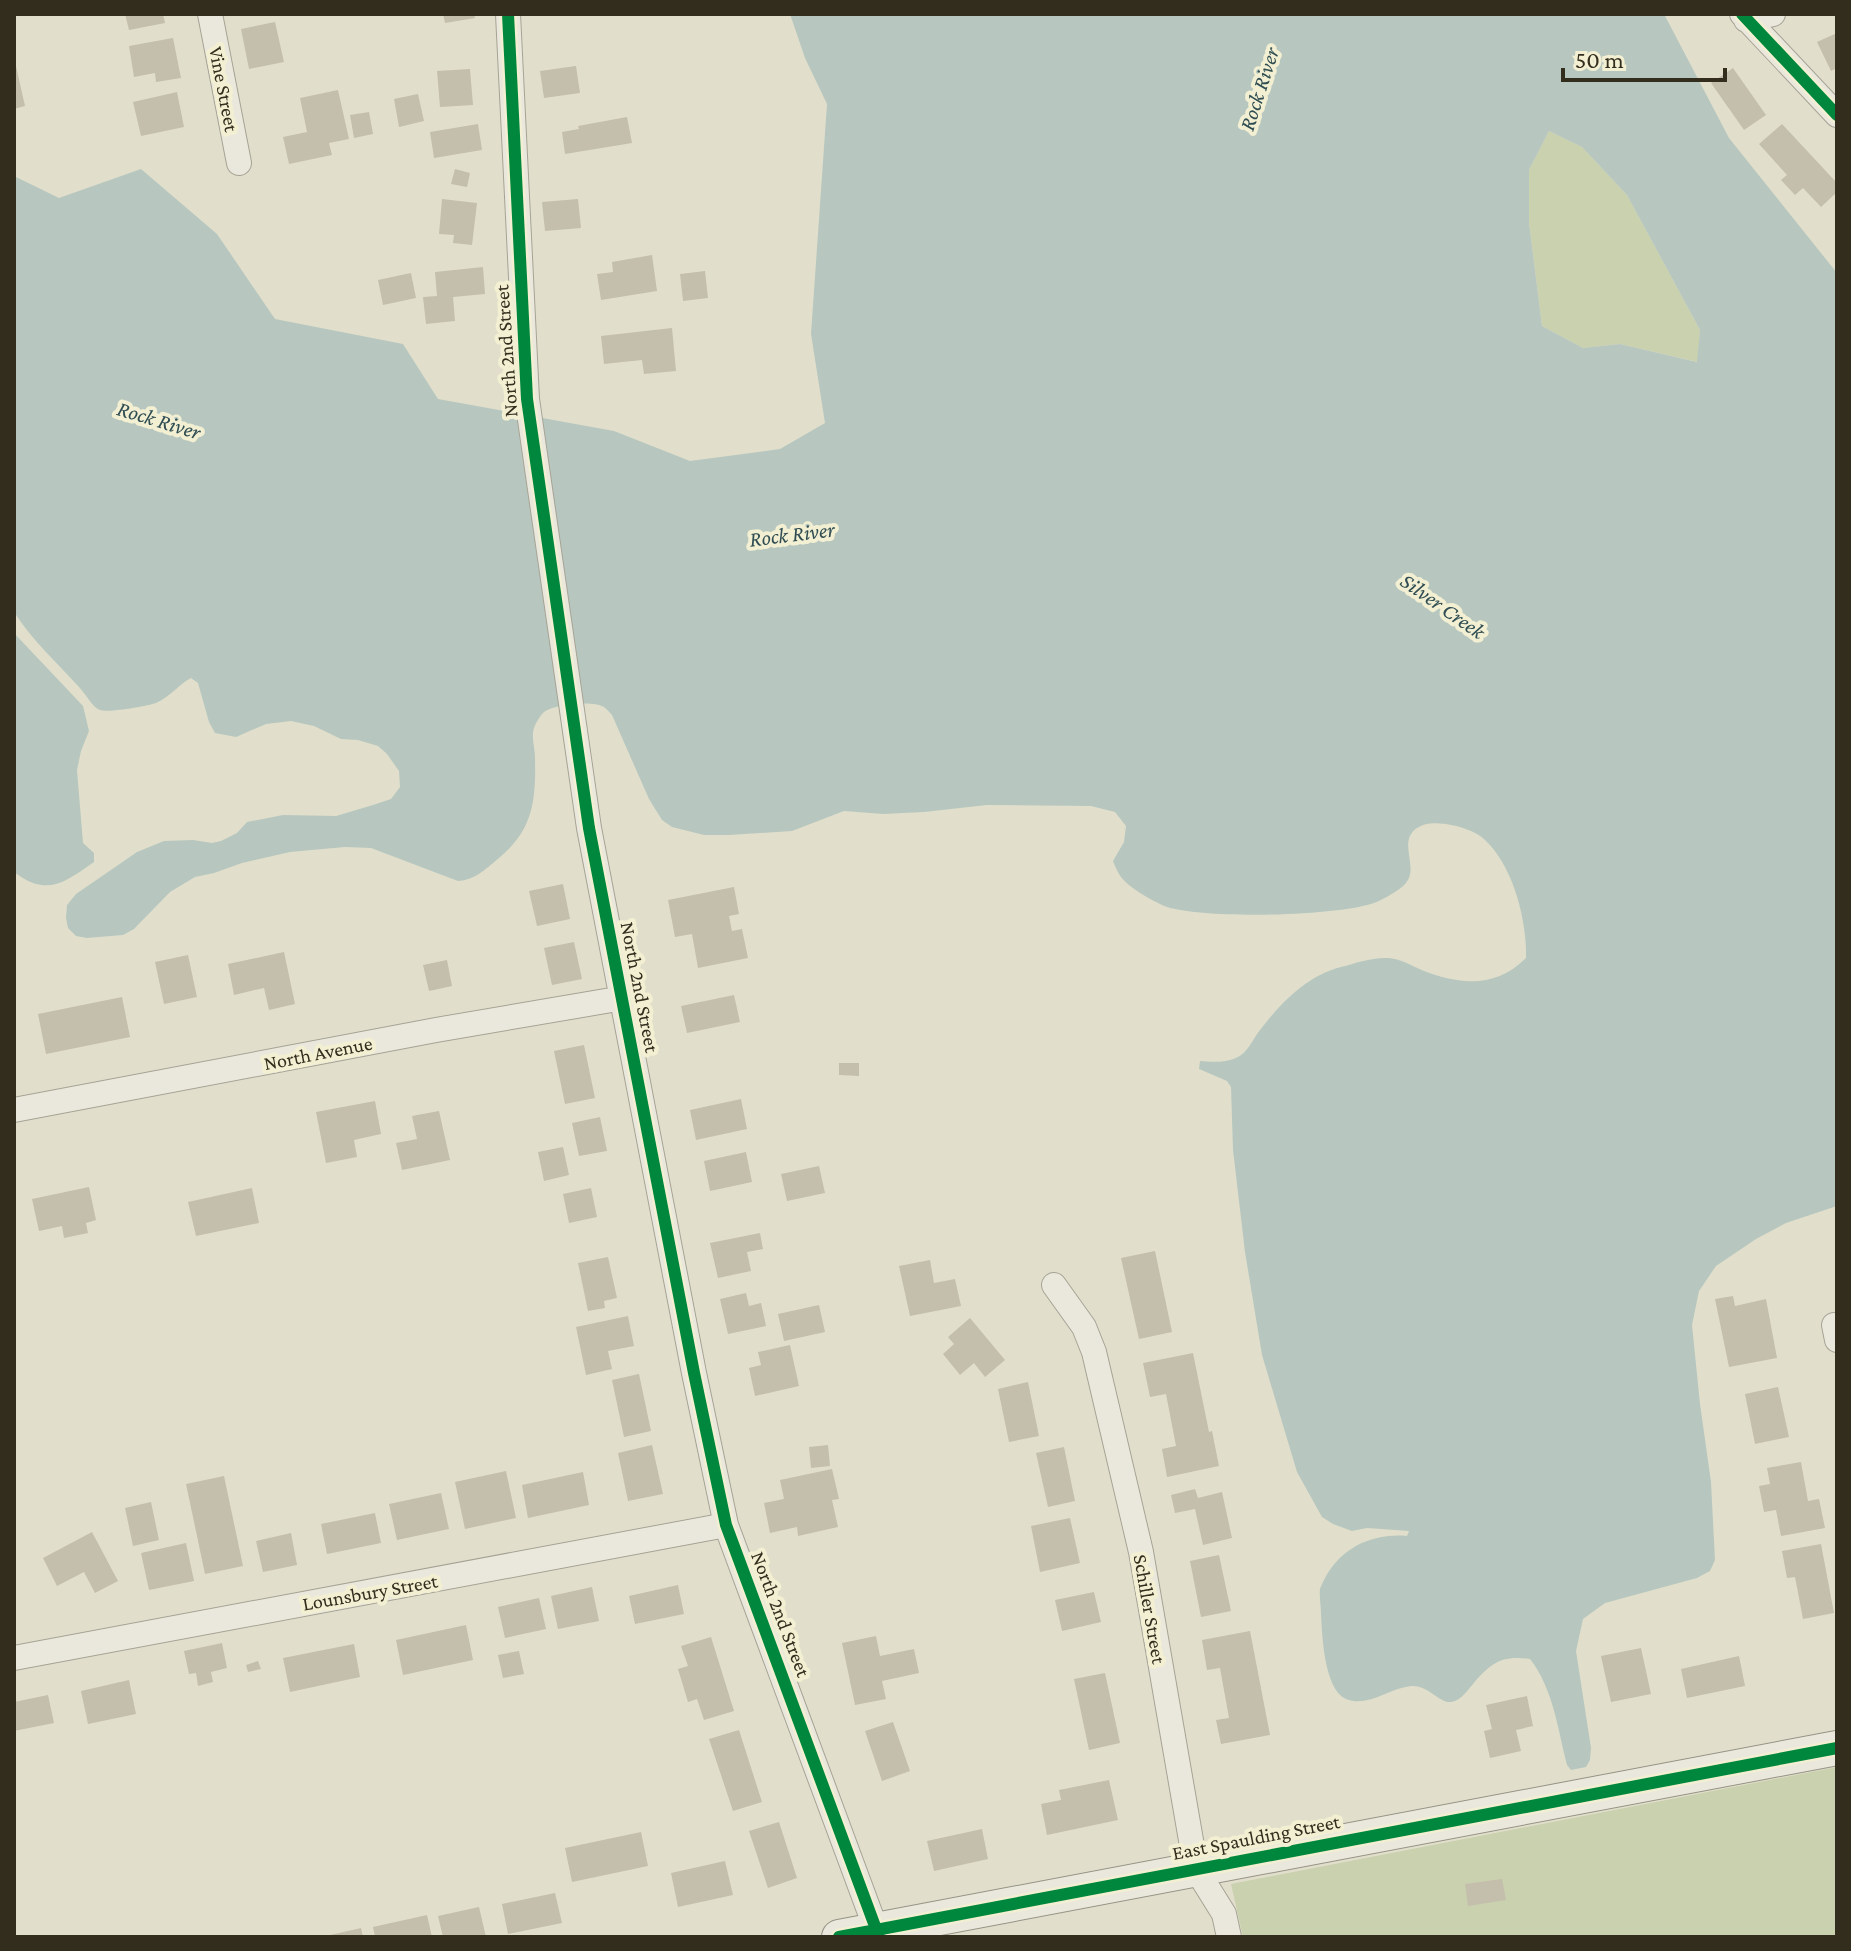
<svg xmlns="http://www.w3.org/2000/svg" width="1851" height="1951" font-family="'Crimson Pro',serif">
<style>
.green{fill:#cad1af}
.water{fill:#b7c7bf;fill-rule:evenodd}
.building{fill:#c4beac}
.lines{fill:none;stroke-linecap:round;stroke-linejoin:round}
.street-casing{stroke:#a6a395;stroke-width:26}
.secondary-casing{stroke:#969385;stroke-width:36}
.street{stroke:#eae8dc;stroke-width:24}
.secondary{stroke:#eae8dc;stroke-width:34}
.cycleway-casing{stroke:#f2efd2;stroke-width:17}
.cycleway{stroke:#00873e;stroke-width:12}
.labels{text-anchor:middle;dominant-baseline:central;stroke-width:8;stroke-linejoin:round;paint-order:stroke}
.street-label{font-size:20px;fill:#332d1e;stroke:#f2efd2}
.water-label{font-size:22px;font-style:italic;fill:#2f4d52;stroke:#f2efd2}
</style>
<rect width="100%" height="100%" fill="#e1dfcb"/>
<!-- green -->
<path class="green" d="M1549,131L1582,147L1627,195L1700,330L1698,362L1620,344L1583,348L1542,326L1529,223V170Z
M1837,1767V1937H1243L1231,1884Z"/>
<!-- water -->
<path class="water" d="M790,14H1664L1729,138L1837,273V1206L1786,1223L1756,1239L1716,1266L1699,1291L1692,1325L1700,1404L1711,1482L1715,1560L1710,1571L1697,1578L1605,1603L1583,1619L1576,1651L1591,1748L1590,1760L1586,1767L1571,1770L1567,1765C1558,1730 1553,1688 1530,1659C1501,1655 1491,1663 1473,1684C1468,1690 1462,1698 1455,1701C1441,1707 1429,1684 1411,1686C1390,1688 1367,1708 1346,1699C1324,1690 1322,1634 1321,1614C1321,1606 1319,1596 1320,1589C1321,1586 1324,1580 1325,1578C1342,1547 1373,1533 1407,1536L1409,1531L1367,1528L1352,1531L1333,1524L1322,1517L1297,1472L1262,1355L1245,1252L1233,1150L1231,1087L1227,1081L1199,1069L1200,1061C1211,1062 1225,1063 1236,1058C1248,1053 1252,1040 1260,1030C1281,1003 1306,976 1341,967C1356,963 1372,957 1389,958C1401,959 1412,966 1424,971C1461,985 1496,988 1526,958C1527,920 1513,866 1485,840C1476,831 1459,826 1446,824C1436,823 1426,822 1417,828C1398,841 1417,864 1408,880C1403,889 1388,896 1379,901C1344,917 1204,919 1167,907C1154,902 1129,888 1121,877C1118,873 1115,866 1113,861L1124,842L1126,826L1115,812L1091,806L987,805L924,812L883,814L844,811L792,831L729,835H704L672,827L662,820L649,799L612,715C609,712 607,709 604,707C593,700 554,704 544,712C540,716 536,722 534,728C531,737 535,748 535,758C536,801 533,830 499,858C486,869 475,880 458,881L371,848L345,847L290,852L242,863L214,873L195,877L170,892L134,929L123,935L87,938L76,936L68,928L66,918L67,905L76,894L137,852L164,841L193,840L212,843L221,841L237,833L247,822L283,815L336,816L373,805L391,799L400,787L399,771L387,754L378,746L358,740L341,739L314,726L291,721L266,724L236,737L215,733L209,722L198,683L191,678C178,685 170,697 156,703C147,706 109,713 100,710C92,707 86,694 79,687C57,663 32,640 14,612V176L59,198L141,169L217,234L275,319L403,344L438,399L614,431L690,461L780,449L825,423L811,334L827,104L805,58ZM1549,131L1582,147L1627,195L1700,330L1697,362L1620,344L1583,348L1542,326L1529,223V170Z
M14,633L83,706L89,731L81,751L77,770L83,843L94,853V862C64,883 47,897 14,872Z"/>
<!-- building -->
<path class="building" d="M125,14H163L165,23L129,30Z
M443,14H474L475,18L445,23Z
M275,22L284,62L249,69L241,29Z
M1837,33V68L1831,71L1817,42Z
M173,38L181,78L156,82L155,73L134,77L129,46Z
M14,57L25,106L14,109Z
M576,66L580,93L544,98L540,71Z
M1733,68L1766,115L1744,130L1711,83Z
M470,69L473,105L440,107L437,71Z
M338,90L349,139L329,143L332,155L289,164L283,137L307,132L300,98Z
M177,92L184,127L141,136L133,102Z
M418,94L424,121L399,127L394,99Z
M369,112L373,134L354,138L350,115Z
M627,117L632,143L565,154L562,132L579,129L578,126Z
M478,124L482,150L434,158L430,132Z
M1782,124L1837,183V192L1821,207L1803,188L1795,195L1781,180L1787,175L1759,144Z
M455,169L470,173L467,187L451,184Z
M442,199L477,203L472,245L453,243L454,235L439,234Z
M578,199L581,228L545,231L542,202Z
M652,255L657,291L601,300L597,274L613,272L612,262Z
M483,267L485,294L453,297L455,321L426,324L423,297L437,296L435,272Z
M705,271L708,298L683,301L680,274Z
M411,273L416,298L383,305L378,280Z
M672,328L676,371L644,374L642,360L604,364L601,336Z
M563,884L570,919L537,926L529,891Z
M734,887L739,914L729,916L732,931L742,929L748,958L698,968L692,934L675,937L668,900Z
M574,942L582,979L552,985L544,948Z
M284,952L295,1004L269,1010L264,988L234,995L228,964Z
M188,955L197,997L164,1004L155,962Z
M447,960L452,986L429,991L423,965Z
M734,995L740,1022L687,1033L681,1006Z
M122,997L130,1037L46,1054L38,1014Z
M584,1045L595,1098L565,1104L554,1051Z
M839,1063H859V1076L839,1075Z
M741,1099L747,1129L696,1140L690,1110Z
M375,1101L381,1134L354,1140L357,1157L326,1163L316,1112Z
M439,1111L450,1160L402,1170L396,1143L417,1139L412,1116Z
M600,1117L607,1151L579,1156L572,1123Z
M563,1147L569,1175L544,1181L538,1152Z
M746,1152L752,1182L710,1191L704,1161Z
M819,1166L825,1193L787,1201L781,1174Z
M89,1187L96,1220L86,1223L88,1233L64,1238L62,1226L39,1231L32,1199Z
M252,1188L259,1223L196,1236L188,1202Z
M591,1188L597,1217L569,1223L563,1194Z
M760,1233L763,1249L747,1252L751,1271L718,1278L710,1243Z
M1155,1251L1172,1332L1139,1339L1121,1258Z
M608,1257L617,1298L604,1301L605,1308L588,1311L578,1263Z
M930,1260L934,1283L955,1279L961,1306L910,1316L899,1266Z
M746,1293L749,1306L761,1303L766,1326L728,1334L720,1299Z
M1733,1296L1735,1306L1766,1299L1777,1358L1729,1367L1715,1299Z
M819,1305L825,1332L784,1341L778,1314Z
M628,1316L634,1346L608,1351L612,1369L586,1375L576,1327Z
M970,1318L1005,1360L985,1377L974,1363L960,1375L943,1354L954,1344L948,1337Z
M790,1345L799,1386L755,1396L749,1368L761,1365L758,1352Z
M1193,1353L1209,1432L1212,1431L1219,1466L1167,1477L1162,1449L1176,1446L1166,1394L1150,1397L1143,1363Z
M639,1374L651,1431L624,1437L612,1380Z
M1028,1382L1039,1436L1009,1442L998,1389Z
M1778,1387L1789,1437L1755,1444L1745,1394Z
M652,1445L663,1494L628,1501L618,1453Z
M828,1445L830,1466L811,1468L809,1447Z
M1064,1447L1075,1501L1048,1507L1036,1453Z
M1801,1462L1808,1501L1819,1499L1825,1528L1781,1536L1776,1510L1764,1512L1759,1486L1770,1484L1767,1468Z
M832,1469L839,1499L832,1500L838,1527L798,1536L797,1527L770,1533L764,1503L784,1499L780,1480Z
M506,1471L516,1518L465,1529L455,1482Z
M583,1472L589,1505L528,1518L522,1485Z
M224,1476L243,1566L205,1574L186,1484Z
M1195,1489L1198,1498L1222,1492L1232,1538L1203,1545L1195,1509L1175,1513L1171,1495Z
M441,1493L449,1529L397,1540L389,1504Z
M151,1502L159,1540L133,1546L125,1508Z
M375,1513L381,1543L327,1554L321,1524Z
M1070,1518L1080,1563L1040,1572L1031,1526Z
M92,1532L118,1581L95,1593L84,1572L57,1586L43,1558Z
M291,1533L297,1565L263,1572L256,1541Z
M186,1543L194,1581L149,1590L141,1553Z
M1821,1544L1834,1613L1803,1619L1795,1577L1787,1578L1782,1551Z
M1219,1555L1231,1611L1201,1617L1190,1561Z
M678,1585L684,1614L635,1624L629,1596Z
M592,1587L599,1621L558,1629L551,1596Z
M1094,1592L1101,1622L1062,1631L1055,1600Z
M539,1598L546,1629L505,1638L498,1607Z
M466,1625L473,1660L403,1675L396,1640Z
M1250,1631L1270,1735L1221,1744L1216,1720L1229,1718L1220,1668L1207,1670L1202,1640Z
M876,1636L880,1656L914,1649L919,1673L882,1681L886,1699L855,1705L842,1643Z
M711,1637L734,1711L704,1720L697,1699L688,1702L678,1669L688,1666L681,1646Z
M222,1643L227,1668L211,1672L213,1682L198,1686L196,1673L189,1674L184,1651Z
M354,1644L360,1677L290,1692L283,1658Z
M1641,1648L1651,1694L1611,1702L1601,1656Z
M519,1651L524,1674L503,1678L498,1655Z
M1739,1656L1745,1686L1687,1698L1681,1669Z
M258,1661L261,1669L248,1672L246,1665Z
M1105,1673L1120,1743L1089,1750L1074,1679Z
M129,1680L136,1714L88,1724L81,1691Z
M48,1695L54,1723L14,1731V1702Z
M1527,1696L1533,1726L1516,1730L1521,1751L1490,1758L1484,1731L1492,1729L1486,1705Z
M893,1722L910,1771L882,1781L865,1731Z
M739,1730L762,1802L733,1811L709,1739Z
M1109,1780L1118,1820L1047,1835L1041,1804L1061,1800L1059,1790Z
M779,1822L797,1878L768,1888L749,1831Z
M982,1829L988,1859L934,1871L927,1841Z
M641,1832L648,1866L572,1882L565,1848Z
M725,1861L733,1895L678,1907L671,1873Z
M1502,1879L1506,1900L1468,1906L1465,1884Z
M555,1893L562,1923L508,1934L502,1904Z
M479,1907L486,1937H443L438,1916Z
M427,1915L432,1937H375L373,1927Z
M361,1928L363,1937H326V1936Z"/>
<g class="lines">
<defs>
<path id="street" d="M210,14L239,163
M508,14L527,399L589,828L694,1373L726,1525L879,1937
M1742,14L1837,115
M1746,20L1773,14
M14,1110L436,1030L623,998
M1054,1285L1084,1327L1094,1352L1141,1552L1196,1869L1224,1914L1229,1937
M1834,1325L1837,1340
M14,1658L726,1525"/>
<path id="secondary" d="M839,1937L1837,1748"/>
</defs>
<!-- street casing -->
<use href="#street" class="street-casing"/>
<!-- secondary casing -->
<use href="#secondary" class="secondary-casing"/>
<!-- street -->
<use href="#street" class="street"/>
<!-- secondary -->
<use href="#secondary" class="secondary"/>
<defs>
<path id="cycleway" d="M508,14L527,399L589,828L694,1373L726,1525L879,1937
M1742,14L1837,115
M839,1937L1837,1748"/>
</defs>
<!-- cycleway casing -->
<use href="#cycleway" class="cycleway-casing"/>
<!-- cycleway -->
<use href="#cycleway" class="cycleway"/>
</g>
<g class="labels">
<!-- street labels -->
<g class="street-label">
<text transform="translate(224 89) rotate(79)">Vine Street</text>
<text transform="translate(506 351) rotate(-94)">North 2nd Street</text>
<text transform="translate(640 987) rotate(79)">North 2nd Street</text>
<text transform="translate(318 1053) rotate(-11)">North Avenue</text>
<text transform="translate(370 1592) rotate(-10)">Lounsbury Street</text>
<text transform="translate(1150 1609) rotate(80)">Schiller Street</text>
<text transform="translate(781 1614) rotate(69)">North 2nd Street</text>
<text transform="translate(1256 1837) rotate(-11)">East Spaulding Street</text>
</g>
<!-- water labels -->
<g class="water-label">
<text transform="translate(1259 89) rotate(-72)">Rock River</text>
<text transform="translate(159 420) rotate(17)">Rock River</text>
<text transform="translate(792 534) rotate(-7)">Rock River</text>
<text transform="translate(1443 606) rotate(35)">Silver Creek</text>
</g>
</g>
<!-- border -->
<rect width="1851" height="1951" fill="none" stroke="#332d1e" stroke-width="32"/>
<!-- scale -->
<path d="M1563 68v12h162v-12" fill="none" stroke="#332d1e" stroke-width="4"/>
<text x="1575" y="68" font-size="24" fill="#332d1e" stroke="#f2efd2" stroke-width="6" paint-order="stroke">50 m</text>
</svg>
